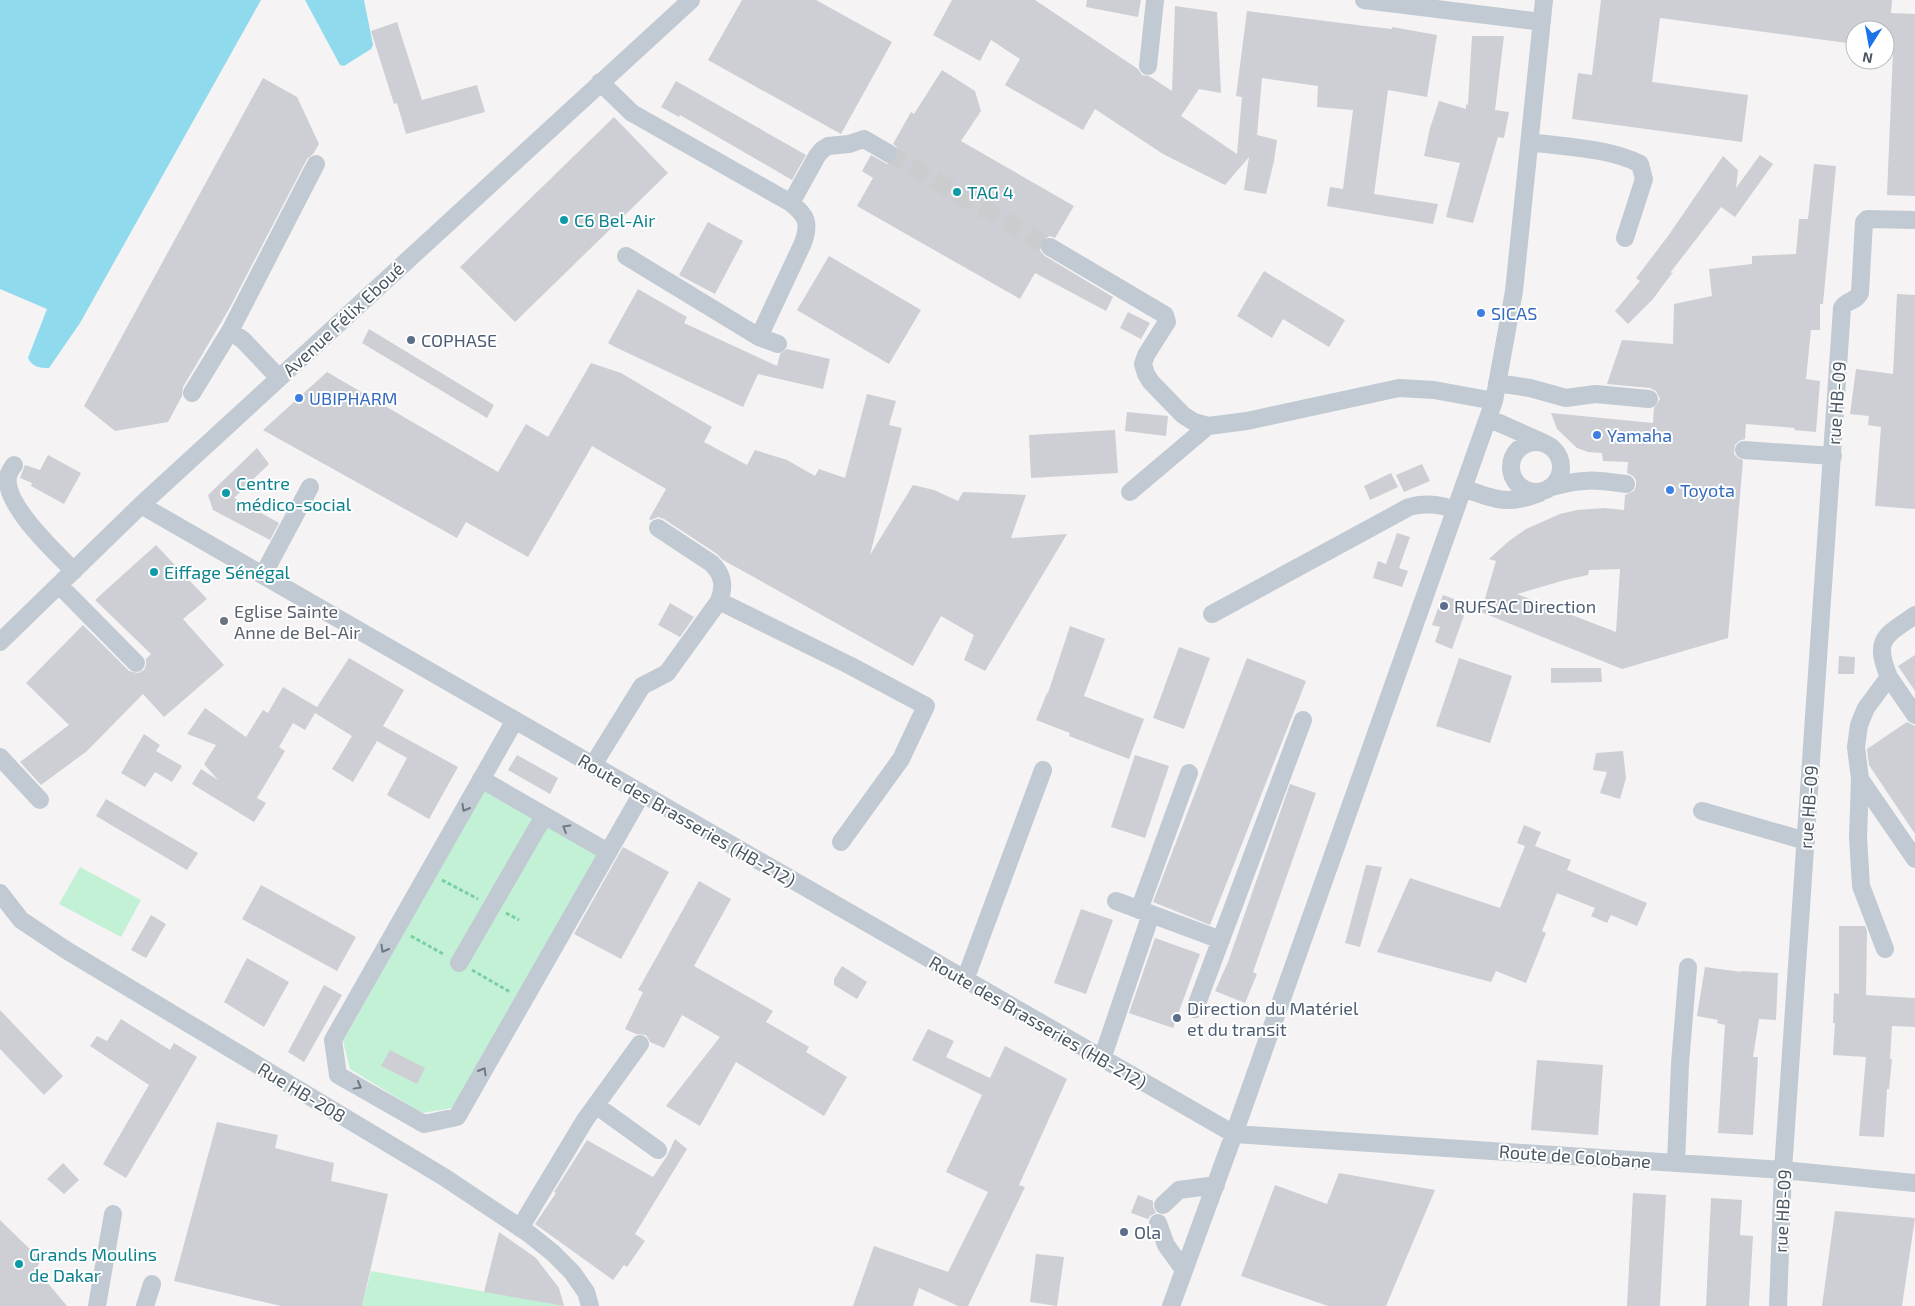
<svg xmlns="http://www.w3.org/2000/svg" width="1915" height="1306" font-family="'Exo 2',sans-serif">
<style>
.green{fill:#c3f1d5}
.water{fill:#90daee}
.building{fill:#cdcfd5;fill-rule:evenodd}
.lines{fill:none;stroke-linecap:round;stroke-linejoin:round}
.minor-tunnel{stroke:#caccce;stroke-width:18;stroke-dasharray:18 9;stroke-linecap:butt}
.path{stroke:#7ad0a6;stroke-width:3;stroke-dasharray:4 2.5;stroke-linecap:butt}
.minor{stroke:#c1cad2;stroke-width:18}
.oneway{stroke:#6e7983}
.culture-dot{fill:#0f9aa8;stroke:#fff;stroke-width:2}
.shop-dot{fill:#3f7fe0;stroke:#fff;stroke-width:2}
.service-dot{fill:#5c6f8a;stroke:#fff;stroke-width:2}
.worship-dot{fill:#6b7280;stroke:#fff;stroke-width:2}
.labels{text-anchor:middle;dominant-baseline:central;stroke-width:4;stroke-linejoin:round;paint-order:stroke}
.culture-label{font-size:18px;fill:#0d838f;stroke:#fff;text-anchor:start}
.shop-label{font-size:18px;fill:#366cbe;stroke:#fff;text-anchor:start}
.street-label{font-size:18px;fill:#4a5661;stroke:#fff}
.service-label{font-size:18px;fill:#4e5e75;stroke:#fff;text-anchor:start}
.worship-label{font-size:18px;fill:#5b616d;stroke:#fff;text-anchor:start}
</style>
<rect width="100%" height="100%" fill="#f5f3f3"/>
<!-- green -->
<path class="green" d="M484,790L599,856L453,1108L422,1113L350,1069L343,1041Z
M80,867L141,900L121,937L59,904Z
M371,1271L564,1306H362Z"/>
<!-- water -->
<path class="water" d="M0,0H261L80,323L49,368C40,368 32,367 28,358L47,309L0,289Z
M305,0H364L373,45L371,49L344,66L340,65Z"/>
<!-- building -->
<path class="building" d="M742,0H816L892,42L841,134L708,60Z
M952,0H1035L1138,69L1142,75L1149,76L1172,91L1175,6L1217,12L1221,93L1199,89L1181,116L1237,154L1242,97L1236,96L1247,11L1365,26L1392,29V27L1437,35L1427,97L1388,90L1374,194L1438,204L1433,224L1327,206L1330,187L1343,189L1353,110L1317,107L1318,86L1262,78L1257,135L1277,140L1274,161L1266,194L1244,190L1249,157L1225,185L1163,154L1095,109L1083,130L1005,85L1020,59L991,40L980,61L933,35Z
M1087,0H1141L1138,17L1086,7Z
M1601,0H1892L1891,13L1915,14V196L1887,195L1893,50L1885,48V30H1855V44L1660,18L1652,82L1748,95L1742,142L1572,119L1578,73L1592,75Z
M397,22L422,100L477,85L485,112L406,134L397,103L394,104L371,31Z
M1472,36H1504L1495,110L1509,112L1504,138L1498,137L1473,223L1446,217L1460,163L1424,156L1430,128L1439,101L1466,109V104L1468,105Z
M942,70L975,91L981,111L961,141L1074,206L1055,238L1050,236L1041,241L1039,246L1041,252L1045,256L1113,297L1106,311L1035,273L1020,299L857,206L873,178L862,171L871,155L887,164L893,162L897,159L899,153L897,147L893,144L911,112L914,114Z
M263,78L297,97L319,144L313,154L307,159L229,309L183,387L182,396L168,422L115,431L84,406Z
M676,81L806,155L792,180L680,115L679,117L661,107Z
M614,117L668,173L515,322L460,267Z
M1760,155L1773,164L1735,217L1721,207L1670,273L1673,272L1653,299L1628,324L1615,311L1640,281L1636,278L1668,236L1723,156L1738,170L1736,188Z
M1814,164L1836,166L1823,304H1820V330H1811L1806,379L1820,381L1816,432L1794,430L1795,428L1746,424L1745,439L1739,441L1735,445L1734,454L1738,458L1743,460L1728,638L1622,669L1481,612L1496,561L1489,559L1509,541L1526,529L1560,514L1577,510L1604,508L1624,510L1625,495L1634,491L1636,486V480L1633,476L1627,473L1628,462L1603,461L1602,453L1588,452L1577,448L1557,429L1551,413L1653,423L1654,408L1660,399L1656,391L1650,388L1607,384L1622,340L1673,344L1674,304L1712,296L1709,269L1752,264V256L1796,254L1799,219H1808ZM1620,569L1616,632L1517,594L1565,580L1588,575L1589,570Z
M708,222L743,241L715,294L679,275Z
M829,256L921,310L889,364L797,310Z
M1264,271L1345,320L1329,347L1283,319L1272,338L1237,316Z
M638,289L687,317L684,323L777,366L780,354L787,349L830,359L823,389L758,374L743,407L615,347L608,343Z
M1897,294L1915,295V509L1875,506L1881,427L1868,425L1869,416L1850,414L1856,369L1893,374Z
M1128,312L1150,323L1141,339L1120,328Z
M369,329L494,405L487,418L362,343Z
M591,363L621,373L712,427L704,442L747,465L755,450L787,460L815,476L819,469L845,478L867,394L896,401L889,425L902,428L870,555L913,485L934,490L958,501L963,492L1026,495L1011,538L1067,534L985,671L964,660L974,635L941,616L913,666L723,560L717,554L664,519L658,517L651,520L649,519L666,489L592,446L528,557L466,522L457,538L263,430L327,372L498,472L526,424L548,437Z
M1127,412L1168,416L1166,436L1125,431Z
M1115,430L1118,473L1031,478L1029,435Z
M257,448L269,464L234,498L279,523L270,540L213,510L208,495Z
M48,455L81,473L64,504L31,486L32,483L20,478L25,465L40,470Z
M1422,464L1430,481L1404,492L1396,475Z
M1391,473L1398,487L1370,500L1364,486Z
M1397,533L1410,537L1399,568L1408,571L1402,587L1373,578L1378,561L1386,564Z
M156,545L207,599L183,619L224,665L164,717L143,694L87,751L41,785L20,762L69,725L26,683L83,625L129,671L138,673L144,670L146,665V659L151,654L95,600Z
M1443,595L1468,604L1452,649L1435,642L1440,627L1432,625Z
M670,603L694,617L680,637L658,625Z
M1070,626L1105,639L1084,696L1144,719L1129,759L1069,736L1070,733L1036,720L1047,693H1048Z
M1179,647L1210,658L1184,729L1153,718Z
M1915,655V691L1898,666Z
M1839,656L1855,657L1854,674H1838Z
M349,658L404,690L383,726L458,767L429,819L387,795L407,758L377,741L353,782L332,769L352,736L315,713L305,730L293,723L279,747L285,751L257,798L266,803L254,822L192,784L201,769L218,780L204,764L216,745L187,734L205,708L246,737L263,710L268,713L283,687L317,707Z
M1247,658L1306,681L1210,925L1153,902Z
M1459,658L1512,676L1490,743L1436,726Z
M1551,668H1601L1602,682L1551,683Z
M1907,722L1915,726V834L1869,765L1867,749Z
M144,734L160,745L156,751L182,766L172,782L155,772L145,787L121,773Z
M1623,751L1626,778L1620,799L1600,793L1607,772L1593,770L1596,753Z
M517,755L558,778L550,794L508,770Z
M1135,755L1169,766L1145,838L1111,827Z
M1290,784L1316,793L1253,972L1257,974L1245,1003L1215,991L1228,962Z
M106,799L198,853L187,870L96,816Z
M1524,825L1541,832L1535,846L1571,860L1567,870L1647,903L1637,926L1611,915L1607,923L1591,916L1595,908L1557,893L1542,931L1546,933L1526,983L1496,971L1491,982L1377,952L1410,878L1500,908L1525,846L1517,843Z
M623,847L669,872L621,959L574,934Z
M1366,865L1382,867L1360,947L1345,943Z
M699,881L731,899L694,966L773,1011L766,1022L809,1047L806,1052L847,1077L824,1116L736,1062L700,1126L666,1106L720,1037L682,1015L664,1048L650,1042L646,1035L636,1034L625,1029L643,992L638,990Z
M261,885L356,937L337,971L242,919Z
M1081,909L1113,920L1086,994L1054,983Z
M151,915L166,924L146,958L131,950Z
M1839,926H1865L1867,931L1866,995L1915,998V1027L1892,1026L1890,1059H1892L1889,1089H1887L1884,1137L1859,1136L1866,1057L1833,1055L1835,1023H1833L1834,993L1839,994Z
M1155,938L1200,954L1173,1028L1129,1013Z
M247,958L289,982L264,1027L224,1002Z
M842,966L867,982L857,999L834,985V979Z
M1705,967L1741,972V971L1778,973L1776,1020L1759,1019L1753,1057H1758L1753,1135L1718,1133L1725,1025L1717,1023L1718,1020L1697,1016Z
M324,985L342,995L304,1062L288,1052Z
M0,1010L63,1076L44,1095L0,1049Z
M121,1019L170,1050L174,1043L197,1057L126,1178L103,1164L149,1085L90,1046L97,1036L107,1041Z
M928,1029L954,1041L946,1057L990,1078L1005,1046L1067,1079L1019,1185L1025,1187L968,1306H958L919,1288L913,1306H853L874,1246L948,1272L988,1192L946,1172L982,1095L912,1060Z
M390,1050L425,1068L417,1084L381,1066Z
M1537,1060L1603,1065L1598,1135L1531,1130Z
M217,1122L278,1135L275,1148L334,1163L331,1181L388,1194L362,1306H281L174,1281Z
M675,1139L687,1149L635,1234L645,1241L627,1267L624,1265L613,1280L535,1224L556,1193L554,1192L587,1140L653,1177L667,1156Z
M63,1163L79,1180L64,1194L47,1179Z
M1339,1173L1435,1190L1386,1306H1328L1241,1276L1275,1185L1327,1204Z
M1633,1193L1666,1195L1660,1306H1627Z
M1138,1195L1153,1201V1207L1156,1213L1150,1216L1148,1219L1131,1213Z
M1711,1198L1742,1200L1740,1235L1753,1236L1749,1306H1706Z
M1835,1211L1915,1218L1902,1306H1822Z
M0,1220L41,1260L36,1269L67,1306H0Z
M499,1232L536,1258L559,1288L564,1306L484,1292Z
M1036,1254L1064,1257L1057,1306L1030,1302Z"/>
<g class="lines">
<!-- minor-tunnel -->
<path class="minor-tunnel" d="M888,153L1050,247"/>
<!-- path -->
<path class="path" d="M442,880L478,899
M506,913L519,920
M411,936L445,955
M472,970L510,992"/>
<!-- minor -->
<path class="minor" d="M1364,0L1542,22
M1148,66L1155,0
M600,82L632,113L791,203C807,216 810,223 803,243L759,337
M1530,142C1564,147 1611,148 1640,164L1644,179L1625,238
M791,203L817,156L822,150L828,146L849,144L864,139L888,153
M1050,247L1165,315L1167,322L1146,355L1143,364L1146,374L1151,382L1183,415L1194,422L1208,426L1247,421L1399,388L1434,390L1494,401
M626,256L759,337L778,344
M279,378L243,340L230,331L316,164
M1497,383L1530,388L1566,398L1595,394L1649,399
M192,393L230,331
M1488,418L1544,443
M1511 467a25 25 0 1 1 50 0a25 25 0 1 1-50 0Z
M1744,450L1833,456
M14,465C12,468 9,472 8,476C3,504 55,552 74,571
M1552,487C1582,478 1596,480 1626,484
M1463,488C1494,499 1507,506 1540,493
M1130,492L1208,426
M141,505L1234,1134L1783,1170L1915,1183
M263,575L310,487
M59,585L136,663
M719,601L849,665L926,706L901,759L841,842
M1212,614L1409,507C1425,502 1439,505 1455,509
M0,642L141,505L691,0
M1889,677C1873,639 1885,636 1915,615
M515,720L333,1040L338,1075L424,1124L457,1117L642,793
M0,757L40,800
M593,765L642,686L667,673L719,601C725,586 723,574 711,563L658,528
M481,779L608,852
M1860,779L1915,859
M1702,811L1806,841
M0,893L21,920L66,950L444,1177L528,1233L553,1253L572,1272L586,1292L590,1306
M1116,901L1221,940
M1139,910L1189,773
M1885,949L1861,886L1858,837L1860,779L1856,747L1859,725L1866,708L1889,677L1915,715
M459,963L544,816
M965,980L1043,770
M1195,1009L1303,720
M1102,1059L1151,914
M597,1106L658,1150
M1676,1163L1680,1064L1688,967
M1163,1205L1179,1190L1216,1185
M1158,1223L1166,1245L1184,1270
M520,1228L585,1120L640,1044
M97,1306L113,1214
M145,1306L152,1284
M1171,1306L1234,1134L1494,401L1514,291L1544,0
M1778,1306L1783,1170L1842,308C1846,300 1856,302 1860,293L1864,222L1867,219L1915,220"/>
</g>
<!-- one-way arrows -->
<defs><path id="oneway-chevron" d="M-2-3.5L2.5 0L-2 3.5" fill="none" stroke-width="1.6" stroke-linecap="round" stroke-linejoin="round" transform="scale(1.25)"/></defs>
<g class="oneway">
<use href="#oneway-chevron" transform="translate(465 808) rotate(120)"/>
<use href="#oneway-chevron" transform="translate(566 828) rotate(-150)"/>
<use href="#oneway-chevron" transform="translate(384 949) rotate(120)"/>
<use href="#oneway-chevron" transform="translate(483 1071) rotate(-60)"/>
<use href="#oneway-chevron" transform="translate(358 1086) rotate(29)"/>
</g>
<!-- markers -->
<g class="culture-dot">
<circle cx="957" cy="192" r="5"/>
<circle cx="564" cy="220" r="5"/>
<circle cx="226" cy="493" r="5"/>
<circle cx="154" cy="572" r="5"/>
<circle cx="19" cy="1264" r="5"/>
</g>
<g class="shop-dot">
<circle cx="1481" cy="313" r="5"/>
<circle cx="299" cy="398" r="5"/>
<circle cx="1597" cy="435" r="5"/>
<circle cx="1670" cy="490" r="5"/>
</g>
<g class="service-dot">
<circle cx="411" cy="340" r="5"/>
<circle cx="1444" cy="606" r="5"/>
<circle cx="1177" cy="1018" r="5"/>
<circle cx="1124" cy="1232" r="5"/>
</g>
<circle class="worship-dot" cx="224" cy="621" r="5"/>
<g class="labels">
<!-- culture labels -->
<g class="culture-label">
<text x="967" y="192">TAG 4</text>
<text x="574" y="220">C6 Bel-Air</text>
<text x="236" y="483">Centre<tspan x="236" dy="21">médico-social</tspan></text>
<text x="164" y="572">Eiffage Sénégal</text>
<text x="29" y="1254">Grands Moulins<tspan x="29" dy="21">de Dakar</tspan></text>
</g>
<!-- shop labels -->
<g class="shop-label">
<text x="1491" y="313">SICAS</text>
<text x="309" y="398">UBIPHARM</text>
<text x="1607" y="435">Yamaha</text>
<text x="1680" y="490">Toyota</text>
</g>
<!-- street labels -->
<g class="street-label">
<text transform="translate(343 319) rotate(-43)">Avenue Félix Eboué</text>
<text transform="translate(1836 403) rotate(-86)">rue HB-09</text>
<text transform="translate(1808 807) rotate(-86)">rue HB-09</text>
<text transform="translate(687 820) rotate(30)">Route des Brasseries (HB-212)</text>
<text transform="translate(1038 1022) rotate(30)">Route des Brasseries (HB-212)</text>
<text transform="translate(302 1092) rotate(31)">Rue HB-208</text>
<text transform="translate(1575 1156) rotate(4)">Route de Colobane</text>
<text transform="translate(1782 1211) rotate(-87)">rue HB-09</text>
</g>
<!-- service labels -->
<g class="service-label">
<text x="421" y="340">COPHASE</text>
<text x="1454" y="606">RUFSAC Direction</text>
<text x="1187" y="1008">Direction du Matériel<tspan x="1187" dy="21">et du transit</tspan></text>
<text x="1134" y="1232">Ola</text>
</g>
<!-- worship labels -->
<g class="worship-label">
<text x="234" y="611">Eglise Sainte<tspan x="234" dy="21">Anne de Bel-Air</tspan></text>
</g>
</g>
<!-- north arrow -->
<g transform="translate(1870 45) rotate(191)"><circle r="24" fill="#ffffff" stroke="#b7bbc0"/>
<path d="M0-4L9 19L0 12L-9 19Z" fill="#1a73e8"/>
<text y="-8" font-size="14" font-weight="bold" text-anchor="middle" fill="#4a5661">N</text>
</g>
</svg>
